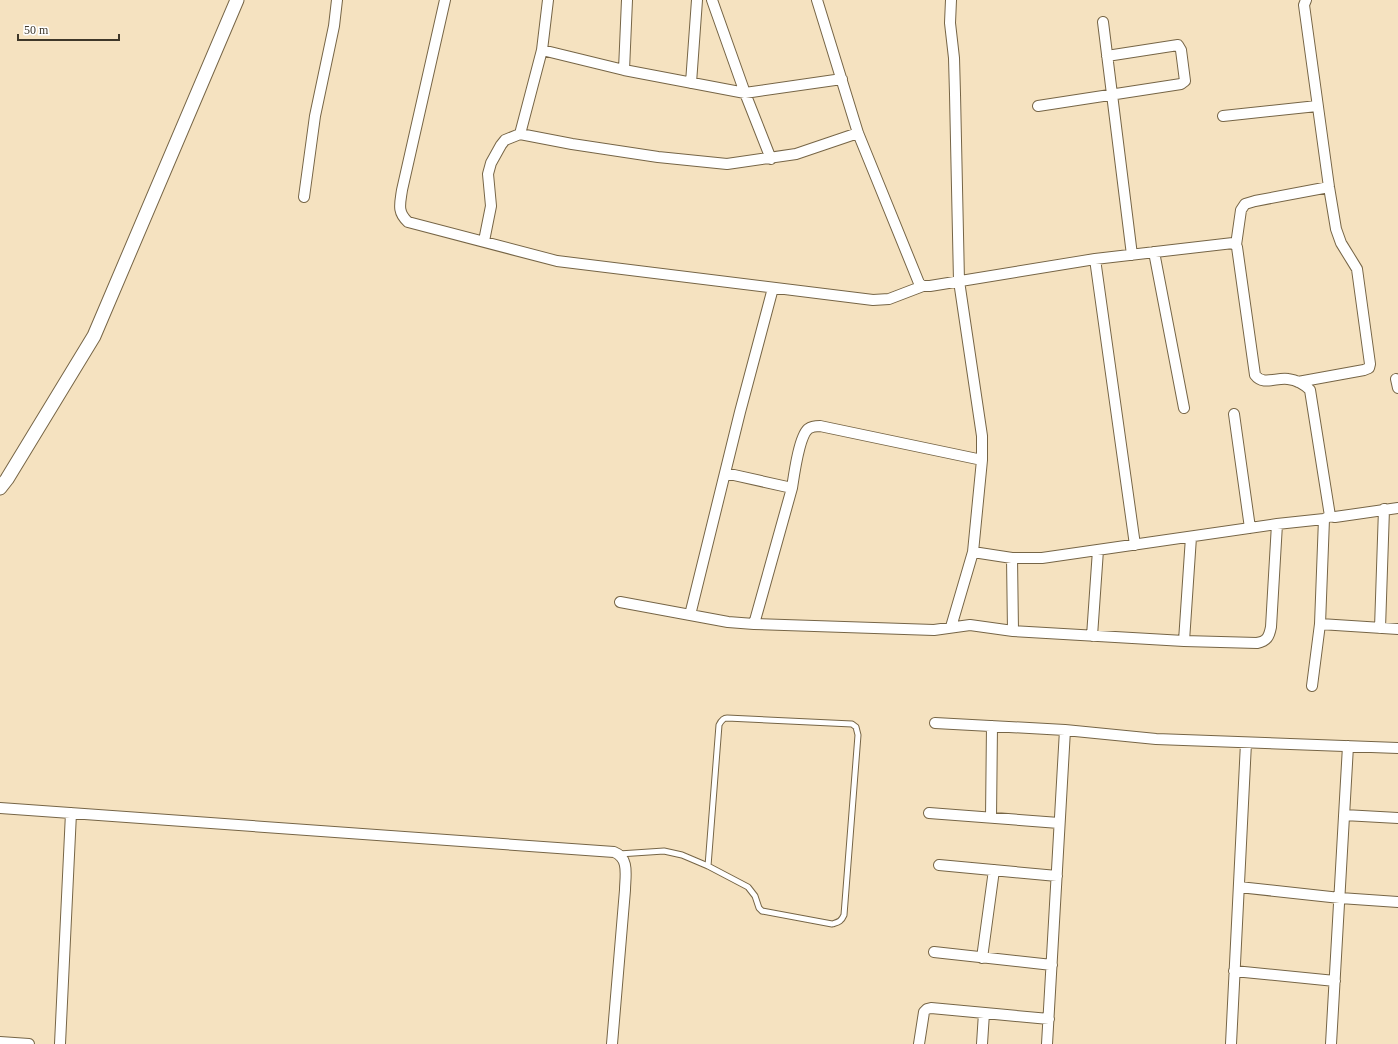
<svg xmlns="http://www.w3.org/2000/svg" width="1398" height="1044" font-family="'Times New Roman',serif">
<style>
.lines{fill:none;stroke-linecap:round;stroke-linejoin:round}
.service-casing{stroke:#766546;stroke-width:7}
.minor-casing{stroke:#766546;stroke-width:12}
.tertiary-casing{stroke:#766546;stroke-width:15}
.service{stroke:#fff;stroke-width:5}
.minor{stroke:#fff;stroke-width:10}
.tertiary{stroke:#fff;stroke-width:13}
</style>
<rect width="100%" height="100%" fill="#f5e2c0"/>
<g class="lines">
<defs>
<path id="service" d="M619,854L664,851L682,855L708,866L748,887L755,896L759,908L762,911L832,924C838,922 841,922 844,915L858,735L856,727L852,724L727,718C723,718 721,721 719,725L708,866"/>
<path id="minor" d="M445,0L402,190C400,204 397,212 408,222L557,261L873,300L889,299L923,286
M548,0L542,50L520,134L572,144L658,157L727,164L796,154L858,133
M712,0L745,93L771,159
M817,0L858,133L919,283L923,286H930L1095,259L1233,243L1237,247L1255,375C1263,386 1277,377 1288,379C1296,380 1304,384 1310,390L1330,516L1335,517L1398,508
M951,0L950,23L954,58L955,94L959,281L982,436V460L973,552L951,627
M1103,22L1132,255
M542,50L624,70L745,93L842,79
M624,70L627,0
M691,83L697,0
M1038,106L1181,84L1185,81L1181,50L1178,45L1107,56
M1223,116L1317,106
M304,197L315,116L334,26L337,0
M484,241L491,206L488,174L491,163L501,145L505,140L520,134
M1236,245L1241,210L1245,204L1255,201L1329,187
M1154,252L1184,408
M1095,259L1135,545
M1396,379L1398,388
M1298,382L1364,370L1369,368L1370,364L1357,269L1341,243L1336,229L1329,187L1304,5L1306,0
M1234,414L1250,528
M725,473L792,488L754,624
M792,488C794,475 799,437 808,429C812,426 816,426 820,426L982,460
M973,552L1012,558H1042L1277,524L1324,519L1330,516
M1012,558L1013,631
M620,602L728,622L754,624L934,630L970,625L1013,631L1184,641L1257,643C1267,641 1269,637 1271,627L1277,524
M690,615L740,412L773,288
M1320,624L1398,629
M1380,628L1384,509
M1092,636L1098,550
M1184,641L1191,537
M1312,686L1320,624L1324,519
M935,723L1065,730L1047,1044
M1065,730L1156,739L1398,748
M0,808L614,852C630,858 625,877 625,890L612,1044
M929,813L1059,823
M1344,815L1398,818
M991,818L992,726
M939,865L1057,876
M1239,887L1340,898L1398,902
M934,952L1052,965
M982,958L994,870
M1234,971L1335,981
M0,1042L29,1044
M60,1044L71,813
M919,1044L924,1012L927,1009L931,1008L1049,1019
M982,1044L984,1013
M1231,1044L1246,743
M1331,1044L1348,746"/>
<path id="tertiary" d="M0,488L7,479L94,336L237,0"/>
</defs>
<!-- service casing -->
<use href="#service" class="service-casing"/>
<!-- minor casing -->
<use href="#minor" class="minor-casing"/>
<!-- tertiary casing -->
<use href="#tertiary" class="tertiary-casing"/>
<!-- service -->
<use href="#service" class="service"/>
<!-- minor -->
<use href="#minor" class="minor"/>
<!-- tertiary -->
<use href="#tertiary" class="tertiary"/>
</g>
<!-- scale -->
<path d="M18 34v6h101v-6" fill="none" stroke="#3e3729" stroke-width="2"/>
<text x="24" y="34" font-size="12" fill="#3e3729" stroke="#ffffff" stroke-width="3" paint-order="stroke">50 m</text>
</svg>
